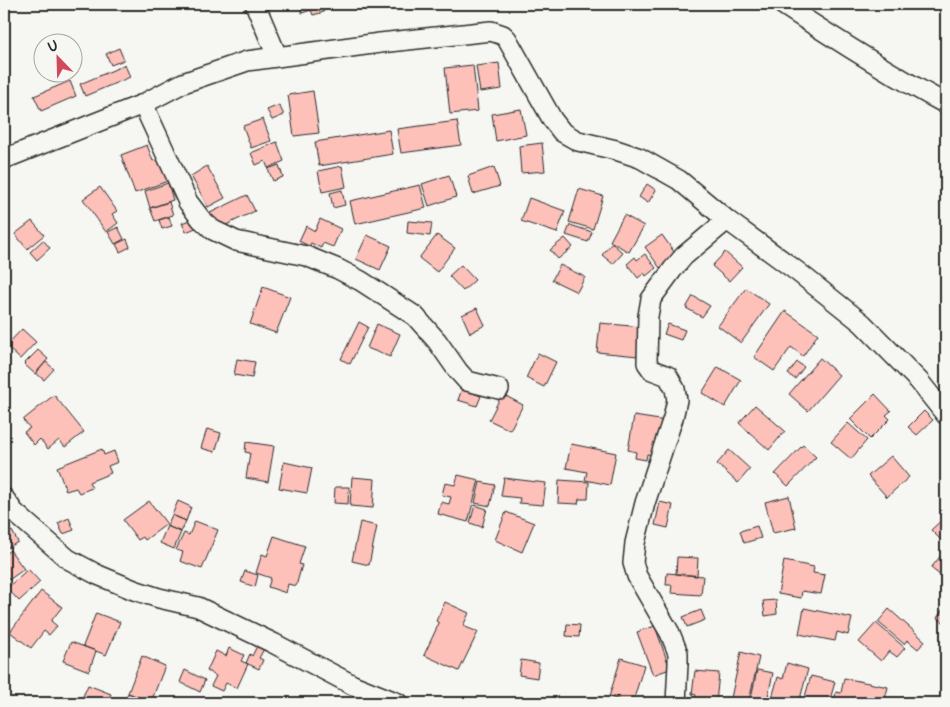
<svg xmlns="http://www.w3.org/2000/svg" width="950" height="707" font-family="Pangolin,sans-serif">
<style>
.building{fill:#fdc1ba;stroke:#2b2b2b}
.lines{fill:none;stroke-linecap:round;stroke-linejoin:round}
.minor-casing{stroke:#2b2b2b;stroke-width:22}
.minor{stroke:#f6f6f2;stroke-width:19}
</style>
<rect width="100%" height="100%" fill="#f6f6f2"/>
<filter id="ink" filterUnits="userSpaceOnUse"><feTurbulence type="fractalNoise" baseFrequency=".02" numOctaves="2"/><feDisplacementMap in="SourceGraphic" scale="10" xChannelSelector="R" yChannelSelector="G"/><feConvolveMatrix kernelMatrix="1 2 1 2 8 2 1 2 1" color-interpolation-filters="sRGB"/></filter>
<g filter="url(#ink)">
<!-- building -->
<path class="building" d="M299,4H321L324,12L313,15L311,10L302,13Z
M934,4H946V10L943,13Z
M119,48L124,60L111,65L106,54Z
M499,63L502,89L480,92L476,66Z
M125,65L130,77L85,96L80,84Z
M473,65L478,111L450,114L445,68Z
M4,67L9,79L4,81Z
M70,81L76,96L41,111L34,96Z
M313,91L319,133L294,136L288,95Z
M279,105L284,115L272,120L267,110Z
M521,109L526,135L496,141L492,114Z
M263,119L271,141L251,148L243,126Z
M457,121L461,145L401,153L397,129Z
M389,130L393,154L319,166L315,142Z
M277,142L284,161L268,168L265,161L256,165L251,153Z
M542,143L545,171L521,173L519,146Z
M147,145L153,161L158,159L161,168L167,165L173,179L135,193L121,155Z
M279,165L283,177L273,181L268,169Z
M207,166L225,198L208,207L191,176Z
M342,166L346,187L322,192L318,171Z
M494,167L500,186L473,194L468,176Z
M449,175L456,197L429,206L422,184Z
M168,183L173,200L150,208L145,191Z
M647,184L656,190L648,203L639,197Z
M420,185L426,208L355,224L350,201Z
M100,187L117,211L112,214L118,223L106,232L83,199Z
M579,189L603,196L593,229L569,222Z
M342,190L345,205L333,208L330,193Z
M247,195L255,211L218,229L210,213Z
M529,198L565,211L557,233L521,221Z
M169,202L173,215L155,221L150,208Z
M624,215L644,226L629,252L610,241Z
M169,217L172,226L162,229L159,220Z
M194,218L198,227L186,232L182,223Z
M320,219L341,229L333,247L323,243L321,248L311,243L309,246L299,241L306,226L315,231Z
M32,221L44,235L27,249L15,234Z
M408,221L432,223L430,236L407,233Z
M570,225L592,232L588,242L566,235Z
M118,227L124,239L115,244L108,232Z
M367,235L391,246L380,270L356,259Z
M437,235L455,248L437,272L419,258Z
M662,235L677,256L660,268L645,247Z
M565,238L573,247L558,259L550,250Z
M127,239L130,247L120,252L116,244Z
M43,240L50,248L37,260L30,252Z
M612,243L623,253L613,264L602,255Z
M725,252L742,267L729,281L712,266Z
M645,254L656,268L646,276L644,273L638,278L627,264L635,257L637,260Z
M461,265L475,280L463,291L449,276Z
M560,265L585,277L577,292L552,280Z
M263,287L290,297L276,333L250,324Z
M746,288L769,304L741,343L718,326Z
M693,296L710,306L702,317L686,308Z
M477,308L485,325L470,333L462,315Z
M785,311L818,334L803,356L791,347L774,371L754,357Z
M359,322L368,327L350,364L341,359Z
M600,323L641,327L638,356L597,352Z
M377,324L400,334L390,357L367,348Z
M668,324L685,330L681,340L664,334Z
M22,329L36,342L20,359L6,346Z
M38,350L48,359L35,374L24,364Z
M538,353L556,362L544,387L526,378Z
M820,358L839,375L808,411L789,394Z
M237,359L255,362L252,378L234,375Z
M46,362L54,369L44,380L36,373Z
M797,362L804,367L795,379L788,374Z
M718,367L741,380L725,407L702,393Z
M462,389L481,396L477,406L458,400Z
M502,394L523,405L510,430L489,420Z
M875,394L891,411L886,415L890,419L870,439L850,419Z
M54,395L84,432L65,447L59,440L48,449L40,439L34,445L24,432L30,428L23,420Z
M755,405L785,431L769,450L739,423Z
M924,411L933,420L917,435L908,427Z
M634,416L666,421L660,456L647,454L646,460L635,458L636,452L628,450Z
M848,423L867,440L851,459L831,442Z
M207,429L221,433L215,452L201,448Z
M246,442L274,446L268,482L246,478L250,453L245,452Z
M571,444L616,453L610,485L585,480L587,472L566,468Z
M803,445L816,457L788,486L775,474Z
M102,449L104,455L114,451L118,462L108,466L111,473L89,482L92,488L79,493L76,488L66,491L57,467Z
M729,450L750,469L738,483L717,464Z
M891,456L909,477L887,497L868,476Z
M284,462L312,468L307,493L279,488Z
M458,475L479,480L468,522L438,514L441,502L449,504L451,497L442,495L445,483L455,485Z
M352,477L375,479L373,508L350,506Z
M504,478L546,483L543,505L519,503L520,498L501,496Z
M559,480L589,482L588,499H579L578,504L558,503Z
M480,482L495,485L490,506L475,503Z
M335,487H349L348,504L334,503Z
M789,496L796,528L773,533L765,502Z
M149,501L167,524L145,540L143,537L138,540L123,520Z
M178,501L191,507L186,521L172,515Z
M660,502L673,505L668,528L655,525Z
M475,505L487,509L482,527L470,523Z
M506,512L534,523L522,552L495,540Z
M172,515L186,521L181,532L167,526Z
M946,516V542L945,544L931,530Z
M69,518L74,530L63,534L58,523Z
M195,521L218,530L202,569L180,561L183,552L176,550L184,533L189,535Z
M360,522L377,526L369,565L352,561Z
M167,526L181,532L174,549L160,543Z
M757,526L761,538L744,543L740,531Z
M12,531L18,542L4,550V535Z
M274,536L305,546L299,564L302,565L296,586L288,584L286,593L268,587L271,578L256,573L262,554L267,556Z
M946,549V580L931,568Z
M10,550L24,569L9,580L4,573V555Z
M677,557L698,558L697,576L676,574Z
M784,561L814,567L813,573L825,575L821,594L802,591L801,598L778,594Z
M28,569L40,582L19,601L7,588Z
M245,571L258,575L255,587L241,582Z
M667,573L703,576L701,595L671,593L672,585H666Z
M41,591L62,607L51,621L57,626L49,635L44,631L31,648L10,632Z
M776,600L777,614L765,616L763,601Z
M445,602L469,613L463,626L478,632L459,671L424,655L439,623L436,621Z
M946,605V624L937,618Z
M804,608L852,618L848,635L837,632L835,641L799,634Z
M889,609L925,641L918,649L907,640L904,644L878,622Z
M701,610L705,620L687,627L683,617Z
M96,613L120,622L106,655L83,646Z
M876,623L905,648L897,657L889,651L881,661L859,642Z
M567,624L580,625L579,637L566,636Z
M655,626L670,669L653,675L637,632Z
M71,642L96,651L89,671L63,661Z
M257,646L264,649L259,658L263,660L259,669L246,663L250,654L252,656Z
M229,648L244,655L241,661L248,664L237,688L226,683L222,691L211,686L216,676L207,671L216,651L226,656Z
M741,652L759,657L749,701L731,698Z
M142,656L165,666L151,702L128,693Z
M621,658L644,665L633,702L636,703H619L620,700L609,697Z
M521,660L539,663L537,678L519,675Z
M787,663L808,669L799,703H776L777,699L772,698L778,677L783,679Z
M185,670L205,680L200,692L180,682Z
M757,670L773,673L767,701L751,698Z
M695,671L719,673L716,703H695L696,695L692,694Z
M811,676L835,682L829,703H803Z
M844,678L888,687L884,703H834L836,692L841,693Z
M88,685L111,694L107,703H80Z
M128,693L146,700L144,703H124Z"/>
<g class="lines">
<defs>
<path id="minor" d="M255,4L277,56
M782,4C835,39 890,74 946,104
M143,104L188,202L201,219L213,230L236,241L306,256L338,269L361,281L415,316L437,341L458,371L467,381L499,389
M4,159L143,104L183,83L247,61L380,43L491,31L503,35L507,39L552,119L562,132L578,141L616,150L640,158L679,180L727,220L798,272L862,323L919,381L946,415
M4,498L14,512L68,559L98,575L134,590L159,598L198,607L273,643L353,685L398,703
M676,703L678,664V653L670,633L637,576L633,563L635,543L645,503L673,418L677,400L675,389L668,376L652,370L647,363L648,316L651,299L673,269L684,256L727,220"/>
</defs>
<!-- minor casing -->
<use href="#minor" class="minor-casing"/>
<!-- minor -->
<use href="#minor" class="minor"/>
</g>
</g>
<!-- margin -->
<rect width="950" height="707" fill="none" stroke="#f6f6f2" stroke-width="20"/>
<rect x="10" y="10" width="930" height="687" fill="none" stroke="#2b2b2b" stroke-width="2" filter="url(#ink)"/>
<!-- north arrow -->
<g transform="translate(58 58) rotate(337)"><circle r="24" fill="#f6f6f2" stroke="#a5a5a2"/>
<path d="M0-4L9 19L0 12L-9 19Z" fill="#d1495b"/>
<text y="-8" font-size="14" font-weight="bold" text-anchor="middle" fill="#2b2b2b">U</text>
</g>
</svg>
